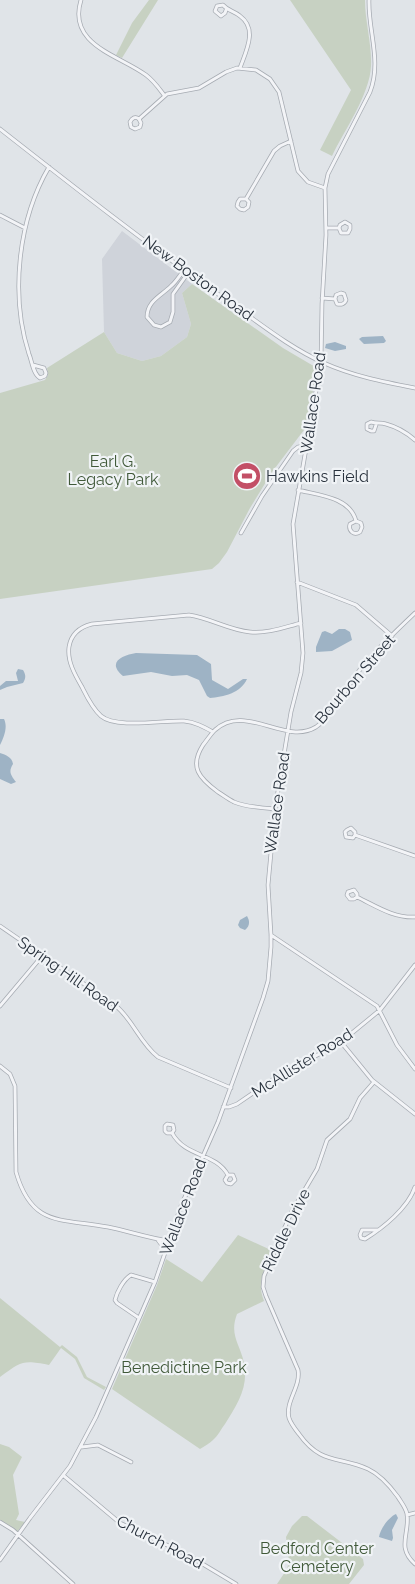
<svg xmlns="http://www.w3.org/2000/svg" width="415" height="1584" font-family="Raleway,sans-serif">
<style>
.built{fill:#cfd3da}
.green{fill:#c7d1c2}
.water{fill:#9eb3c5}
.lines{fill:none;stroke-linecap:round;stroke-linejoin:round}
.minor-casing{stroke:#a6abb2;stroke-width:4.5}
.minor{stroke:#f3f4f7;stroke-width:3}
.labels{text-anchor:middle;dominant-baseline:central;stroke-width:4.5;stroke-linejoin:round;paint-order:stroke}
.street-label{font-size:16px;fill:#2a333e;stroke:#f0f3f6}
.park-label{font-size:16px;fill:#405939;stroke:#f0f3f6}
.poi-label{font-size:16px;fill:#2a333e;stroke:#f0f3f6;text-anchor:start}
</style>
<rect width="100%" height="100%" fill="#e0e4e8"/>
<!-- built -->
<path class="built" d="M122,231L192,284L182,293L191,324L187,337L161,356L142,361L117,353L104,332L102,259Z"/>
<!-- green -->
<path class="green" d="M149,0H158L122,58L116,55L132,23Z
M290,0H365C365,22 372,44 371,66C370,94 344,131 332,156L320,150L351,90Z
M192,284L283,348L317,368L307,426L272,472L250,508L227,552L219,563L212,569L0,599V393L45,380L48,375L47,368L104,332L117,353L142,361L161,356L187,337L191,324L182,293Z
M238,1235L273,1251C265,1269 256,1281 264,1301L237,1314C229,1335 240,1344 244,1363C249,1387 237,1405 225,1424C221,1429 218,1436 213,1440C210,1443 205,1446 200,1449L112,1389L157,1285L166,1259L202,1282Z
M0,1298L60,1347L62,1345L77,1357L87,1377L106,1387L104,1390L84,1378L75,1359L61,1348L49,1365C23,1360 22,1361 0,1377Z
M0,1444L9,1447L22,1457L13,1475L19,1514L16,1520L25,1522L17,1532L0,1520Z
M302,1516H307L363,1559L364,1565L349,1584H277L287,1569L289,1561L286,1537L292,1526Z"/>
<!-- water -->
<path class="water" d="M383,336L386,341L384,343L364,344L359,339L362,337Z
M335,342L346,346V349L335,351L325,348L326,344Z
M339,629H345L350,632L352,640L332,651L316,652V647L322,632L325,631L332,634Z
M136,653L197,655L211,664L212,680L228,689L243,679H247C241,693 223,697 210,698L207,696L199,680L187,675L172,676L151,672L123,676C106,662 123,655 136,653Z
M18,669L23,670C26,675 26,678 23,683L7,687L0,690V686L6,681H18L16,673Z
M0,719H4C8,727 4,737 0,745Z
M0,753C6,755 12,757 13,764C8,772 11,775 16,782L11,784L0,779Z
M247,916C250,921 250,926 245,930L240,928L238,925L240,920Z
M396,1514L398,1518L392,1530L393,1538L392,1541L379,1537C380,1529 389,1517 396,1514Z"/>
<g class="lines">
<defs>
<path id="minor" d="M81,0C67,45 119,55 146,75C154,81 158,87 164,95
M226,10L225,13L221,16L215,11L217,6L223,5C228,11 234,11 240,16C258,29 246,51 240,68
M139,119L141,123L140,127L135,129L131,127L130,122C132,118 135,116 139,119L167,94L199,88L226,72L237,68L256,70L270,79L279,92L298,171L308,182L325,188
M0,129C74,187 148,245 225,299C257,321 288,347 324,363C353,376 384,382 415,388
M246,199L249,202L248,207L244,210L240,209L237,206L238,202L240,199H246L274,151L280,146L291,141
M0,215L25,228
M326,228H339L340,225L345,222L350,225V229L348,233H341L339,228
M184,270C180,275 176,282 171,286C161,296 147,301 147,317L154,325L161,327L170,322L173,312V294L188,273
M322,298L335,299L337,304C341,305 345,304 346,300L344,294L341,293L336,295L335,299
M33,365L44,368L46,373L45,376L40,378C33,374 32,361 29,354C10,295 18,220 49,167
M376,425L374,431H371L367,429V424L371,422C377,424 380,422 386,424C397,427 407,433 415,440
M298,490C318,495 350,497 356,521L350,524C348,531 354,536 360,532L362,527L361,523L356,521
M241,533L262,496L293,451L298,447L308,446
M297,582L356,605L392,636
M213,732C204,727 195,722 184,721C164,720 116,729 101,716C92,708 87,697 82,687C75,675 67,661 69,647C71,634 80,627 92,624L189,615C210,618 229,630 250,632C266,634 285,627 301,623
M275,809C262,808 246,807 234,802C228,799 223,795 218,792C199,778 189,767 203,745C207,740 210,735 215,730C245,702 285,746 316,727C332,716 349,683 362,667C378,648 397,630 415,613
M355,835V832L351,828L347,830L345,832L346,837L353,838L355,835L415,856
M357,897L354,899H350L347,895L348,892L354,890L357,894V897C376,906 393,918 415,917
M0,926L116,1006C133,1020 140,1043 158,1057L231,1088
M271,935L377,1006L397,1045L415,1069
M0,1006L43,955
M341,1042L372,1080L415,1114
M0,1066L10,1074L15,1086L16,1172C32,1228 62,1218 108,1227C128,1231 148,1238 169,1241
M374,1082L360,1098L350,1119L327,1140L317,1169L291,1213L264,1276L263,1287L266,1296L298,1370C301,1387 285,1401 289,1418C291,1424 295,1429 299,1434C321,1465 339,1456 368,1469C381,1475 390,1486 398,1497C401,1502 406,1508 407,1514C410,1534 396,1547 415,1564
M223,1107H229L237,1104L272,1080L341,1042L380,1010L415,965
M172,1133H167L165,1131V1126L167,1124L173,1125L174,1130L172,1133C186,1158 215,1152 228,1175H233L235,1180L231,1184L227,1183L225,1180L228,1175
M378,1230H362L360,1235L361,1238L365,1239C383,1228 408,1208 415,1187
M158,1240L166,1251
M139,1318L117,1303L115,1300C117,1292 123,1280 131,1275L155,1282
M82,1447L98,1445L131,1462
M64,1476L120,1523L186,1554L236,1584
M407,1515L415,1513
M0,1522L13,1530L73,1584
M0,1560L30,1518L70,1466L96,1417L155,1282L181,1206L218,1122L263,998L268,981L271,947V935L268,885L275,809L291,712L301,673L303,653L293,524L321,362L322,304L326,235L325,188L328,174L370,92C382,61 368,31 369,0"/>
</defs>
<!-- minor casing -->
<use href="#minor" class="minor-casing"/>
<!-- minor -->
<use href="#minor" class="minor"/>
</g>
<!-- icons -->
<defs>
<symbol id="stadium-disc" viewBox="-11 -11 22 22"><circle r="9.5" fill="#c34f66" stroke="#f0f3f6"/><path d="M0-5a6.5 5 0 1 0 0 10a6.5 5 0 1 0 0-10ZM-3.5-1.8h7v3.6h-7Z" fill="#fff"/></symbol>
</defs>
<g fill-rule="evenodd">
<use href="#stadium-disc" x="231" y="460" width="32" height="32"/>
</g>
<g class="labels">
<!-- street labels -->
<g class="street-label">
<text transform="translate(198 278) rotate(36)">New Boston Road</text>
<text transform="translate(313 403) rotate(-82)">Wallace Road</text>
<text transform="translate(355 679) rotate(-49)">Bourbon Street</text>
<text transform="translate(277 803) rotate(-82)">Wallace Road</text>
<text transform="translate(68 974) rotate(35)">Spring Hill Road</text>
<text transform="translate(302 1063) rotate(-32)">McAllister Road</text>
<text transform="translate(183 1207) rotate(-69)">Wallace Road</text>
<text transform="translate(286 1230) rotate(-64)">Riddle Drive</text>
<text transform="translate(160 1542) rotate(28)">Church Road</text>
</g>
<!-- park labels -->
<g class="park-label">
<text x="113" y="461">Earl G.<tspan x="113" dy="18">Legacy Park</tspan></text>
<text x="184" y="1367">Benedictine Park</text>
<text x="317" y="1548">Bedford Center<tspan x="317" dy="18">Cemetery</tspan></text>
</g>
<!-- poi labels -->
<g class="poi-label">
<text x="266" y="476">Hawkins Field</text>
</g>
</g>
</svg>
